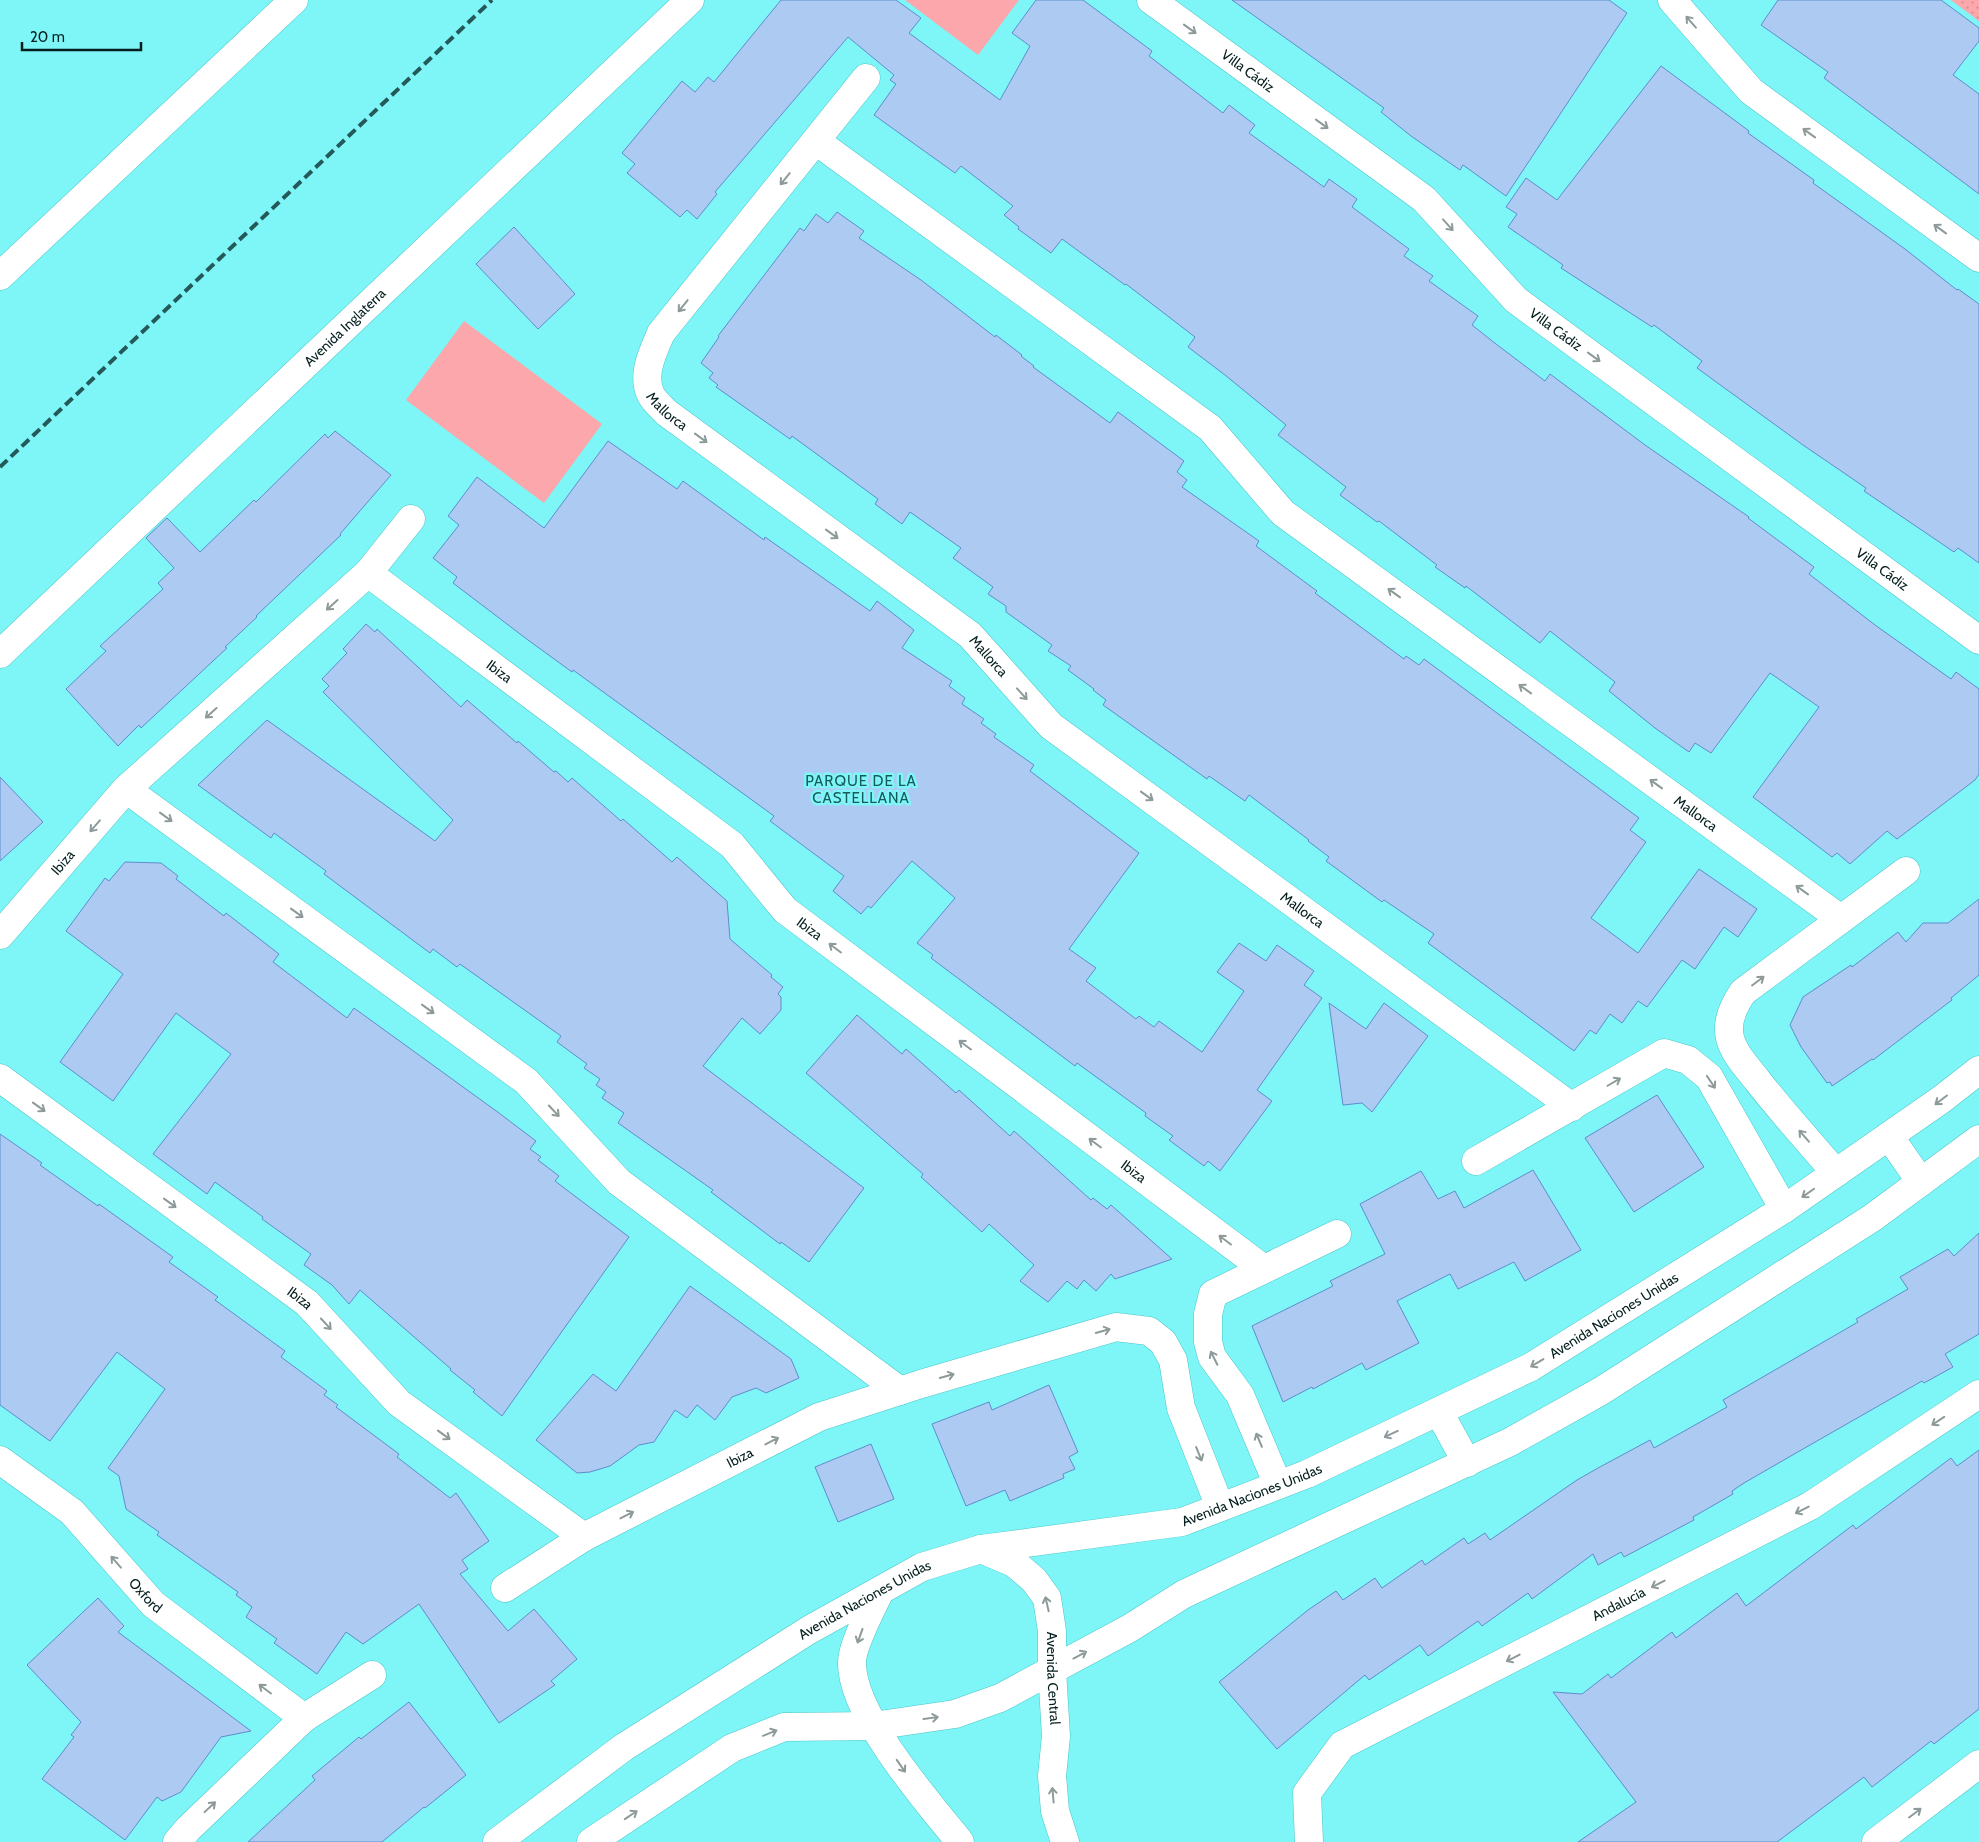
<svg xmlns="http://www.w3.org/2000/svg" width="1979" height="1842" font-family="Cabin,sans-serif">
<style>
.park{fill:url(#park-dots)}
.pitch{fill:#fba7ab}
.building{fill:#adcaf2;stroke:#5f8dcc}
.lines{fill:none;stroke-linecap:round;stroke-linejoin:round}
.minor-casing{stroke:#4ac6c8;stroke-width:29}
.tertiary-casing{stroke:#4ac6c8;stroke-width:29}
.minor{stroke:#fff;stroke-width:28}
.tertiary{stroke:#fff;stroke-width:28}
.rail{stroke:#255959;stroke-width:4;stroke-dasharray:10 5;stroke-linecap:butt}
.oneway{stroke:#8e9a9a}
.labels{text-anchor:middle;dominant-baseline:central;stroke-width:5;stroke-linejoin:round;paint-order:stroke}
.street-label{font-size:14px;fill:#041e1e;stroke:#7ef6f7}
.neighbourhood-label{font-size:15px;letter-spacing:1px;fill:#175a5b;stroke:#7ef6f7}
</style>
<defs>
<pattern id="park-dots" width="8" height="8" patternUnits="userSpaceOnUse" patternTransform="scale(1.25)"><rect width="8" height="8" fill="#fba7ab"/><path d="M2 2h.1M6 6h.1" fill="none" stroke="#d68f93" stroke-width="1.8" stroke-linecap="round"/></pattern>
</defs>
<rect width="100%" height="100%" fill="#7ef6f7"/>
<!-- park -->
<path class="park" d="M1951,0H1979V21Z"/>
<!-- pitch -->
<path class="pitch" d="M905,0H1019L978,55Z
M464,321L602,424L544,503L406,400Z"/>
<!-- building -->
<path class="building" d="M781,0H896L921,18L909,33L1000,100L1030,46L1012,33L1036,0H1083L1152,51L1149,56L1223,113L1229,105L1255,125L1249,133L1324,187L1329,179L1357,199L1352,207L1409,249L1404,256L1433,276L1429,281L1478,316L1472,325L1496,344L1545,381L1550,374L1645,445L1749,517L1748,518L1814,567L1809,574L1875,625L1951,679L1956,672L1979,689V774L1975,780L1897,839L1887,831L1850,864L1837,853L1832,857L1753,797L1819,707L1770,673L1711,753L1695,743L1689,752L1655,728L1609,691L1615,682L1550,631L1540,643L1466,586L1465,588L1435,567L1437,565L1379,521L1377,522L1340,495L1346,487L1278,435L1286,425L1225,375L1188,347L1195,337L1126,284L1125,285L1062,239L1051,253L1018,229L1019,227L1004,215L1013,206L961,166L955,173L874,115L896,84L890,80L894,75L848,37L715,192L717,194L697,219L687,210L680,217L627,173L635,164L622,153L682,81L695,92L708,77L714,82Z
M1232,0H1609L1627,13L1506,196L1463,165L1460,170L1411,136L1381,112L1384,108Z
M1778,0H1941L1979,28V41L1953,75L1979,94V194L1824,78L1828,72L1761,25Z
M1661,66L1737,122L1749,131L1748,133L1814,180L1813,183L1905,249L1957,290L1958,289L1979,304V563L1958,548L1954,552L1864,491L1866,488L1803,445L1697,368L1702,361L1654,325L1652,327L1561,268L1563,265L1508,227L1517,214L1506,207L1526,178L1557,200Z
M837,212L864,231L859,238L921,280L995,337L996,335L1022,355L1021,356L1034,366L1033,367L1110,423L1118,412L1184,461L1177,472L1187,480L1182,487L1259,541L1256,546L1317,591L1315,593L1404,659L1406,656L1419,665L1424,659L1639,818L1630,830L1646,842L1591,918L1638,953L1699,869L1757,909L1738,937L1724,927L1695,969L1682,960L1647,1007L1638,1001L1622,1023L1610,1014L1596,1034L1590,1030L1574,1051L1428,943L1434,934L1384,900L1382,902L1326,861L1329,857L1308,841L1309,840L1249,795L1245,801L1209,776L1207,779L1103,705L1106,700L1093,690L1094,689L1068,670L1071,666L1048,651L1052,645L1006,612V606L988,594L993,587L953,558L961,548L910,512L902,524L875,504L878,499L792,436L790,439L716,387L718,385L709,378L713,373L701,363L719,337L718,336L800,228L804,231L816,214L828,223Z
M514,227L575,294L538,329L476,264Z
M335,431L391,475L340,534L341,535L256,616L257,617L225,647L227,648L141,728L139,725L118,746L66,689L106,651L100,646L163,589L158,583L174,568L146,538L167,518L200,552L254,500L256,502L325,434L328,438Z
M608,441L677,489L683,481L764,540L765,537L870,611L877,601L914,630L902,648L952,681L949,686L965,698L962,704L984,719L981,723L996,734L994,737L1034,765L1030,771L1139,853L1069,949L1096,968L1086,981L1136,1019L1139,1016L1154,1027L1159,1021L1202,1052L1244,991L1217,972L1239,943L1266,961L1277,945L1314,971L1304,985L1322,998L1257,1090L1272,1101L1220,1171L1208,1161L1204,1166L1169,1140L1173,1136L1145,1116L1146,1113L1077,1063L1075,1066L931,958L933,955L917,943L955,898L912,861L871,908L868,906L861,914L833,891L844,876L770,821L774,816L573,670L572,672L528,640L453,583L457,577L433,558L459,525L448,516L477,477L544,528Z
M366,624L375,632L377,629L461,707L467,700L517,743L518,741L554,772L556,771L568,782L572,778L621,821L623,819L672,862L677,857L727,901L730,939L772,975L771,977L783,987L778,994L781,997V1010L760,1034L742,1018L703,1066L864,1188L809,1262L781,1242L780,1244L711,1192L713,1190L618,1123L624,1113L602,1098L606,1092L596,1085L600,1079L584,1068L587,1064L557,1042L561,1036L460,964L457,967L433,949L430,953L324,874L326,871L274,833L271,838L198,785L267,720L435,841L453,820L323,692L329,686L322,679L347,653L343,649Z
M0,777L43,822L0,861Z
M125,862L161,863L178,876L176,879L224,916L226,913L279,954L273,962L347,1018L354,1008L499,1113L536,1141L530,1149L541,1157L538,1160L559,1176L555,1181L629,1237L502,1416L473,1392L475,1390L450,1370L451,1369L360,1290L349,1304L332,1285L304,1265L311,1254L262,1219L263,1217L215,1182L207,1194L153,1154L231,1054L176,1013L113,1101L60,1062L123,974L66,931L105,878L109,881Z
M1979,899V975L1951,998L1952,1000L1873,1060L1872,1059L1832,1086L1830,1082L1827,1083L1801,1047L1790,1025L1803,997L1851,965L1852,967L1898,932L1906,942L1923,923H1948Z
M1329,1003L1366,1029L1384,1003L1428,1036L1372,1112L1362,1103L1343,1105Z
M857,1015L902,1054L906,1049L956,1093L959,1090L1010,1136L1014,1131L1091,1200L1093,1198L1107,1209L1111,1205L1172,1259L1115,1279L1111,1274L1096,1291L1084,1280L1077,1289L1067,1281L1048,1302L1020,1281L1034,1265L989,1224L982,1232L921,1177L923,1174L806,1073Z
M1657,1095L1704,1167L1634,1212L1585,1138Z
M0,1134L42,1163L40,1165L98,1206L99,1204L173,1257L169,1262L218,1297L215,1300L285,1351L281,1357L327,1391L324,1395L338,1405L336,1407L399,1454L397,1457L450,1498L456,1493L489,1541L462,1560L468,1569L460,1574L508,1631L534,1609L577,1659L551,1681L555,1685L499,1723L419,1604L363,1644L346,1632L317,1674L274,1643L277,1639L246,1617L252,1607L236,1595L238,1592L157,1535L159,1532L126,1509L119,1476L108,1468L165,1389L117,1352L50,1441L0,1405Z
M1533,1170L1581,1250L1525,1281L1514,1262L1458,1289L1450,1274L1397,1301L1419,1343L1366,1370L1362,1363L1313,1389L1312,1387L1283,1402L1252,1326L1333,1286L1330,1281L1385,1254L1360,1204L1421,1171L1438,1199L1455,1191L1464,1208Z
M1979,1233V1334L1945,1354L1953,1367L1924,1383L1922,1381L1796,1453L1744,1483L1732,1491L1733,1494L1693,1517L1694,1520L1641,1548L1624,1557L1621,1552L1598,1565L1593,1554L1532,1599L1528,1593L1482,1626L1478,1621L1428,1656L1420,1645L1369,1680L1365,1675L1277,1749L1219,1682L1308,1610L1336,1591L1343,1600L1375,1578L1382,1588L1422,1560L1425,1565L1464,1538L1468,1544L1485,1533L1490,1540L1577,1480L1598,1468L1650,1440L1654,1448L1727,1407L1723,1400L1858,1322L1856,1319L1908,1289L1900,1277L1948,1249L1954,1256Z
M690,1286L791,1359L799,1378L766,1393L756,1388L732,1397L715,1420L697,1405L687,1418L675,1410L654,1442L639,1445L610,1466L590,1472L577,1473L536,1440L593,1374L616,1391Z
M1049,1385L1078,1452L1069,1457L1075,1469L1063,1474L1064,1478L1010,1501L1005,1490L966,1506L932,1424L989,1402L992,1410Z
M871,1444L894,1499L838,1522L815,1467Z
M1979,1450V1709L1934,1744L1931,1741L1872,1787L1864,1777L1777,1842H1578L1636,1802L1553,1692L1582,1694L1608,1674L1611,1678L1672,1632L1676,1638L1737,1593L1746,1606L1853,1525L1856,1529L1951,1458L1957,1466Z
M98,1598L124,1626L118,1632L251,1731L221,1737L181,1792L162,1801L157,1797L125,1840L42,1779L74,1737L71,1735L81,1722L27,1665Z
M409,1702L466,1775L425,1808L424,1807L382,1842H248L315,1780L312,1776L359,1737L361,1739Z"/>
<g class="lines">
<defs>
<g id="minor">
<path id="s1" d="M1151,0L1424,199L1516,300L1979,640"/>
<path d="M1672,0L1751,91L1979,258"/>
<path id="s2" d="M866,78L661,333C653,352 641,375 651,395C654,401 662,408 667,413L970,635L1051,726L1572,1107"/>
<path id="s3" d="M816,141L1210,428L1283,513L1841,919"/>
<path id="s4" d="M368,573L732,845L785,910L1264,1269"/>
<path id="s5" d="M0,654L690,0"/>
<path d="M126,789L526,1081L619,1182L900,1391"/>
<path id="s6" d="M0,935L126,789L368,573L411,519"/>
<path id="s7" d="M0,1078L307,1303L399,1403L584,1537"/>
<path d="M1476,1161L1664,1053L1688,1060L1709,1077L1784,1209"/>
<path d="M1836,1173C1809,1142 1782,1112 1757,1080C1747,1067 1734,1054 1730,1038C1726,1022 1734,1005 1743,992L1906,871"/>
<path id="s8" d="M0,1460L72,1512L153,1604L304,1718"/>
<path d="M1278,1485L1240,1395L1212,1357L1208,1342V1314L1213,1294L1337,1234"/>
<path id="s9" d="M981,1549L1014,1563L1034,1580L1047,1598L1052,1631V1670L1056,1736L1052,1776L1055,1811L1065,1842"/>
<path id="s10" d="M505,1588L584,1537L819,1417L921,1384L1116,1327L1149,1331L1163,1342L1173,1360L1181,1408L1220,1507"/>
<path d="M880,1591C872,1608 852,1645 852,1662C851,1715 927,1801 960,1842"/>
<path d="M177,1842L188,1829L304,1718L372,1675"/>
<path id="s11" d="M1309,1842L1307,1793L1342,1745L1810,1506L1979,1394"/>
<path d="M1876,1842L1979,1764"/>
</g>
<g id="tertiary">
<path d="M0,276L294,0"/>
<path d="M1889,1136L1921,1182"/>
<path d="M1439,1412L1467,1463"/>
<path id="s12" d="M497,1842L624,1747L809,1630L922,1567L981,1549L1182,1522L1307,1474L1531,1367L1784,1209L1942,1099L1979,1070"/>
<path d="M591,1842L732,1748L784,1727L873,1726L955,1714L1000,1698L1130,1628L1184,1594L1510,1442L1601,1391L1872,1218L1979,1139"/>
</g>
</defs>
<!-- minor casing -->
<use href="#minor" class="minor-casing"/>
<!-- tertiary casing -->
<use href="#tertiary" class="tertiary-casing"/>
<!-- minor -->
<use href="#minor" class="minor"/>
<!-- tertiary -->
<use href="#tertiary" class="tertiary"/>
<!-- rail -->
<path class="rail" d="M0,467L492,0"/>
</g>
<!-- one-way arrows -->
<defs><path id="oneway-shaft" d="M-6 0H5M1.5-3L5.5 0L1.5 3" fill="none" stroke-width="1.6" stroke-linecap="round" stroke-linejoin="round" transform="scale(1.25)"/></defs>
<g class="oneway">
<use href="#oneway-shaft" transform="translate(1691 22) rotate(-131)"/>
<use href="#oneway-shaft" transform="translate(1190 29) rotate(36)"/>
<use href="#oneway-shaft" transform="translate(1322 124) rotate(36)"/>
<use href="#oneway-shaft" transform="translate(1809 133) rotate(-144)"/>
<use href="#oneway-shaft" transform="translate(785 179) rotate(129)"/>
<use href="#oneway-shaft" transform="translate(1448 225) rotate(48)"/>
<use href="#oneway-shaft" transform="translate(1940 229) rotate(-144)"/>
<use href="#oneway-shaft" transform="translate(683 306) rotate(129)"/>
<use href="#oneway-shaft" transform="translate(1594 357) rotate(36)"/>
<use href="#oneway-shaft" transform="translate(701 438) rotate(36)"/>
<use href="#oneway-shaft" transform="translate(832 534) rotate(36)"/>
<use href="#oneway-shaft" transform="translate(1394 593) rotate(-144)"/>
<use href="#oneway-shaft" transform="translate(332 605) rotate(138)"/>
<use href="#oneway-shaft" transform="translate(1525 689) rotate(-144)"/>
<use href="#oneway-shaft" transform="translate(1022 694) rotate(48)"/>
<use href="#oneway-shaft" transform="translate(211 713) rotate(138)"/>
<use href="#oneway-shaft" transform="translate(1656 784) rotate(-144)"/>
<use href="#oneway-shaft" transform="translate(1147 796) rotate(36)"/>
<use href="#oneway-shaft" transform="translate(166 817) rotate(36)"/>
<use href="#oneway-shaft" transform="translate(95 826) rotate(131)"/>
<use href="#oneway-shaft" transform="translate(1802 890) rotate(-144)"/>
<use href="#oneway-shaft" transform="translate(297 913) rotate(36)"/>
<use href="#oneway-shaft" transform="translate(835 948) rotate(-143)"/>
<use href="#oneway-shaft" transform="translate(1758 981) rotate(-37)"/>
<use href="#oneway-shaft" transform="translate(428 1009) rotate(36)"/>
<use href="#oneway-shaft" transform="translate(965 1045) rotate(-143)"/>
<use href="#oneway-shaft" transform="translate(1614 1082) rotate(-30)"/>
<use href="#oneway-shaft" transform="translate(1711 1082) rotate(56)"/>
<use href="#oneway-shaft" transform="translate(1941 1100) rotate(143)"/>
<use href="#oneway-shaft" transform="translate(39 1107) rotate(36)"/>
<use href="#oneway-shaft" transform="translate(554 1111) rotate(47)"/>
<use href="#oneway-shaft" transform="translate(1804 1136) rotate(-131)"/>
<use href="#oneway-shaft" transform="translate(1095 1143) rotate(-143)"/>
<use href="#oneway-shaft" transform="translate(1808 1193) rotate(145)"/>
<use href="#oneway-shaft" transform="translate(170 1203) rotate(36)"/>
<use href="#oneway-shaft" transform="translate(1225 1240) rotate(-143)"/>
<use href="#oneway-shaft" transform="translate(326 1324) rotate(47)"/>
<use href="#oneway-shaft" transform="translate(1103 1331) rotate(-16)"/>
<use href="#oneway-shaft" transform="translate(1214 1358) rotate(-117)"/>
<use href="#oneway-shaft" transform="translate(1537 1363) rotate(149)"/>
<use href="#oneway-shaft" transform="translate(947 1376) rotate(-16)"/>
<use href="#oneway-shaft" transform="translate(1938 1421) rotate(146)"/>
<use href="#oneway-shaft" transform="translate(1391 1434) rotate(155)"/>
<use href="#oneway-shaft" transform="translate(444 1435) rotate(36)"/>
<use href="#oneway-shaft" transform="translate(1259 1440) rotate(-113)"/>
<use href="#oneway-shaft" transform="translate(772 1441) rotate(-27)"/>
<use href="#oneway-shaft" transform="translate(1199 1454) rotate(68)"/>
<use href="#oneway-shaft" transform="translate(1802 1510) rotate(153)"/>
<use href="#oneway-shaft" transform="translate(627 1515) rotate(-27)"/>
<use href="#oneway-shaft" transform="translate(116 1562) rotate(-131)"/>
<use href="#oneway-shaft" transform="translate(1658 1584) rotate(153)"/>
<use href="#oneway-shaft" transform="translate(1047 1604) rotate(-103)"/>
<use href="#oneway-shaft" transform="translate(860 1636) rotate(110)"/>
<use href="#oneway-shaft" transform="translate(1080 1655) rotate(-28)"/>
<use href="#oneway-shaft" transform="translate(1513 1658) rotate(153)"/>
<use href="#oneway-shaft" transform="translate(265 1689) rotate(-143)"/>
<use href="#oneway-shaft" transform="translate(931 1718) rotate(-8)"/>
<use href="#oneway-shaft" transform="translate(770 1733) rotate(-22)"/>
<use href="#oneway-shaft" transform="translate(901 1766) rotate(55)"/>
<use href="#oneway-shaft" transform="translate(1053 1795) rotate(-95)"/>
<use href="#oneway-shaft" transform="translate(210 1807) rotate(-43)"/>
<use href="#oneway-shaft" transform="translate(1915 1813) rotate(-37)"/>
<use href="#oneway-shaft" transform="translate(631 1815) rotate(-34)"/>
</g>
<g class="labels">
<!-- street labels -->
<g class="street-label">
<text stroke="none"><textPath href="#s1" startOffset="120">Villa Cádiz</textPath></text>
<text stroke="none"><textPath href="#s5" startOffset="475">Avenida Inglaterra</textPath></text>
<text stroke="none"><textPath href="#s1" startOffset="524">Villa Cádiz</textPath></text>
<text stroke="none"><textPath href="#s2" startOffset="415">Mallorca</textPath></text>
<text stroke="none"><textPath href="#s1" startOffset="929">Villa Cádiz</textPath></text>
<text stroke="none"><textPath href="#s2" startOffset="820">Mallorca</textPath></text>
<text stroke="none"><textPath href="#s4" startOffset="164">Ibiza</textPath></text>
<text stroke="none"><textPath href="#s3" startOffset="1110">Mallorca</textPath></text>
<text stroke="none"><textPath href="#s6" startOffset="96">Ibiza</textPath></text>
<text stroke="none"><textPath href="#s2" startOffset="1225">Mallorca</textPath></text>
<text stroke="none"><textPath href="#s4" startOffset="569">Ibiza</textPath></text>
<text stroke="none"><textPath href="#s4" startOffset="974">Ibiza</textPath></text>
<text stroke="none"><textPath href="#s7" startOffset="372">Ibiza</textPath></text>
<text stroke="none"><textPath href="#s12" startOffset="1251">Avenida Naciones Unidas</textPath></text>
<text stroke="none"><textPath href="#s10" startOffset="269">Ibiza</textPath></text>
<text stroke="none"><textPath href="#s12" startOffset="846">Avenida Naciones Unidas</textPath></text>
<text stroke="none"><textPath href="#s8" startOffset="200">Oxford</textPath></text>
<text stroke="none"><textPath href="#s12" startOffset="441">Avenida Naciones Unidas</textPath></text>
<text stroke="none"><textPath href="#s11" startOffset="419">Andalucía</textPath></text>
<text stroke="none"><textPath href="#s9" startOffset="165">Avenida Central</textPath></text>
</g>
<!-- neighbourhood labels -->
<g class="neighbourhood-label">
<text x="861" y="781">PARQUE DE LA<tspan x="861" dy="17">CASTELLANA</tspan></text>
</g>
</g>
<!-- scale -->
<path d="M22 42v8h119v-8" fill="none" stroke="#041e1e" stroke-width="2.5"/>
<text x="30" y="42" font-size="15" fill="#041e1e" stroke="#7ef6f7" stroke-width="4" paint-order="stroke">20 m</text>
</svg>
